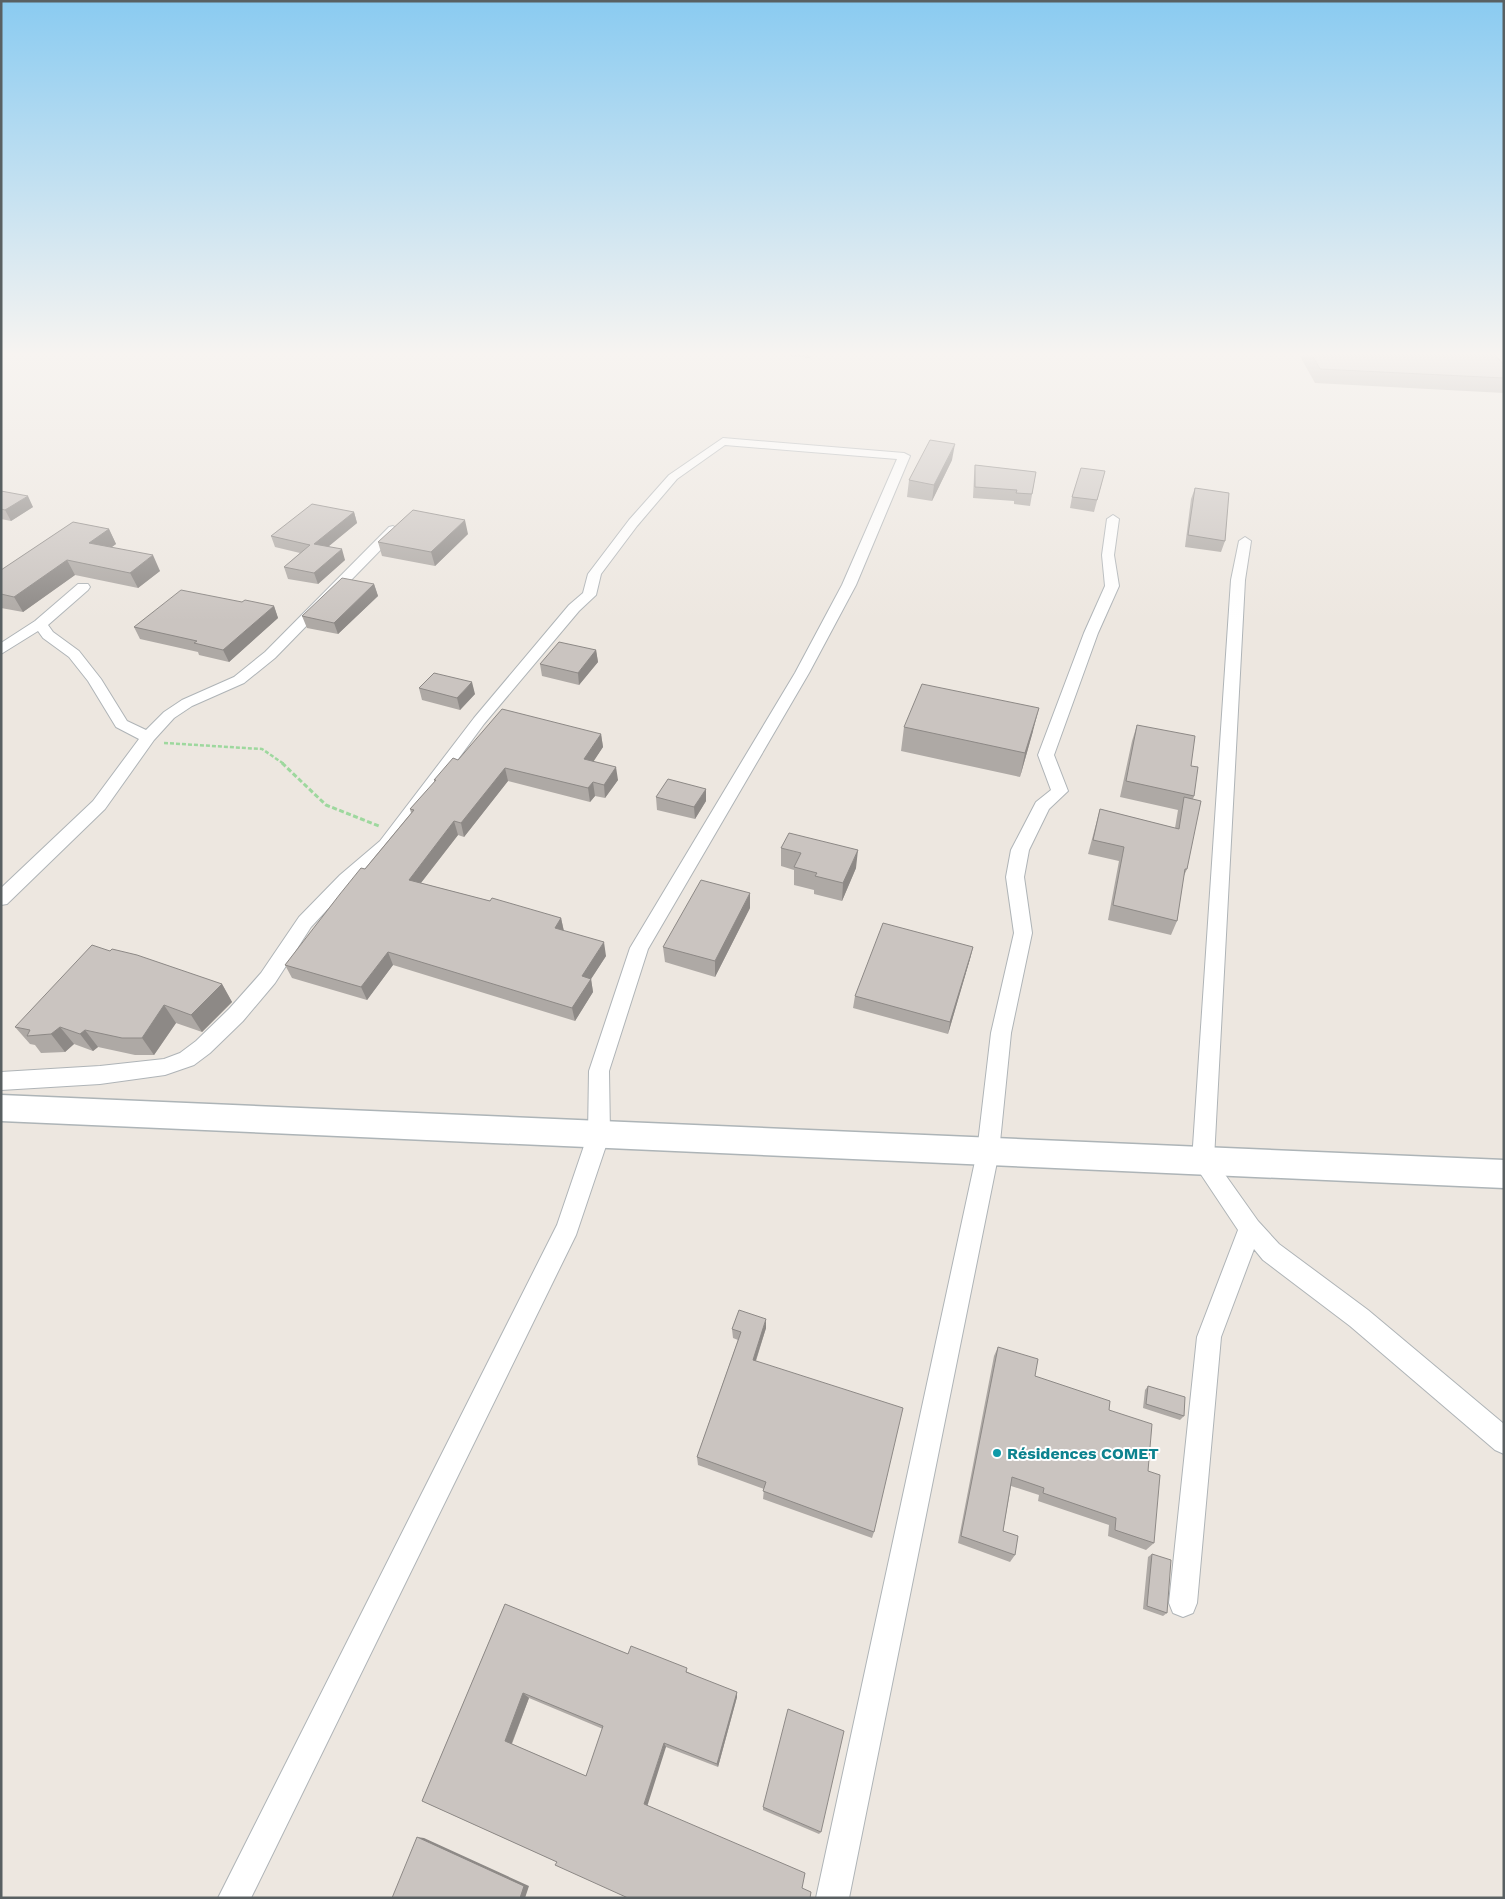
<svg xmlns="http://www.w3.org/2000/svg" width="1505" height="1899" font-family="'Work Sans',sans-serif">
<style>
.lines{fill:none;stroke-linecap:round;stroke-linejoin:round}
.street-casing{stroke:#afb4b7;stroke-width:2}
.secondary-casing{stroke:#adb4b7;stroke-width:3}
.path-far1{stroke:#9ed89e;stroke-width:2.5;stroke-dasharray:4 2;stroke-linecap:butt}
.path{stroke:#9ed89e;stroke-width:3;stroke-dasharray:5 2.5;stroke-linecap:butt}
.street{fill:#fff;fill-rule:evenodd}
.secondary{fill:#fff;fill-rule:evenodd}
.wall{fill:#aea9a5;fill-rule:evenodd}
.shaded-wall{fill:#8d8986}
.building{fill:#cac4c0;stroke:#8d8986;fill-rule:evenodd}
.culture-dot{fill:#0f9aa8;stroke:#fff;stroke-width:2}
.labels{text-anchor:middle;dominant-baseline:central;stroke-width:4;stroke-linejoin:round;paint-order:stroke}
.near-culture-label{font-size:16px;font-weight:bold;fill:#0d838f;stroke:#fff;text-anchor:start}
</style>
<rect width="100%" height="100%" fill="#ede7e0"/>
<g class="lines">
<defs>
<path id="street" d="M723,438L904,453L910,456L856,585L809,673L648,949L609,1071L610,1134L576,1235L251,1898H218L557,1225L588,1134L589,1071L630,948L795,673L842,585L897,459L725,445L677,479L637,526L601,574L596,595L579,611L484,724L392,849L352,883L311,927L275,983L243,1021L210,1053L194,1065L165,1075L100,1084L1,1090V1072L100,1066L164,1059L180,1053L196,1041L229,1009L261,973L299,917L340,875L380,841L474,718L569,605L583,593L588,574L629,520L669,475Z
M1113,515L1119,519L1114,555L1119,586L1098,633L1054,755L1068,791L1049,809L1029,850L1024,877L1032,933L1011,1033L999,1152L849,1898H816L977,1152L991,1033L1014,933L1006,877L1011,850L1036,802L1051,790L1038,755L1084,633L1105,586L1102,555L1107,519Z
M393,526L399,530L397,533L275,658L244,683L192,706L174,718L154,740L105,809L7,904L1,905V888L93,801L139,739L116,727L88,681L69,657L43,638L38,631L1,654V643L35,621L78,584H88L90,587L88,590L48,625L53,632L79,651L101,679L127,721L146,730L164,712L182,700L234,677L265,652L389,527Z
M1245,537L1251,541L1245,580L1214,1159L1258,1221L1279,1244L1368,1310L1504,1424V1454L1495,1450L1350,1326L1263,1260L1254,1249L1221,1337L1197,1603L1193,1613L1183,1617L1173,1613L1169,1603L1197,1337L1238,1230L1192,1161L1231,580L1239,541Z"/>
<path id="secondary" d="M1,1095L1504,1160V1188L1,1121Z"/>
</defs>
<!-- street casing -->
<use href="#street" class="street-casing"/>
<!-- secondary casing -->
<use href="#secondary" class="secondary-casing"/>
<!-- path-far1 -->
<path class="path-far1" d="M164,743L262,749L284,764"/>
<!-- path -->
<path class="path" d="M282,763L326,805L379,826"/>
<!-- street -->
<use href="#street" class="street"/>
<!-- secondary -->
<use href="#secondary" class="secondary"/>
</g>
<!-- wall -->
<path class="wall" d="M784,355H811L810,358Z
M1302,355H1495L1504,365V393L1315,383L1301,358Z
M952,460L932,501L907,497L909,480Z
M975,465L1036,472L1030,506L1014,504V501L973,498L974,476Z
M1105,471L1094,512L1070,508L1072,497Z
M1195,488L1225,541L1221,552L1185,547L1191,499Z
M1,491L33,507L11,521L1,519Z
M354,512L357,523L329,546L345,560L318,584L288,579L284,567L300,553L275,547L271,536Z
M109,529L116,544L112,547L160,571L138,588L75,575L23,612L1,608V570Z
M468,534L435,566L382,556L378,542Z
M374,584L378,596L338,634L307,628L302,616Z
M242,602L274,606L278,618L229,662L199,655L198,652L140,639L134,627Z
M596,650L598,662L579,685L542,676L540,664Z
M419,688L475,694L460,710L422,700Z
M1137,725L1191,766L1194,796L1193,799L1187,869L1183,878L1177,921L1171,935L1108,920L1119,861L1088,854L1100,809L1175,828L1178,810L1120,797L1132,741Z
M904,727L1033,731L1020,777L901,751Z
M601,734L603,747L593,761L618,780L605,798L595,796L590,802L508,781L464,837L458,835L421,883L490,901L561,918L564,931L606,956L591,979L593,992L575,1021L393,965L367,1000L292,978L285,965L411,813L410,809L435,782L434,780L458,760Z
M656,797L706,801L695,819L657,810Z
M781,848L856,868L842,901L814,894V890L794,885V870L781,866Z
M750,908L715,977L665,962L663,947Z
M973,947L970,959L948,1034L853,1008L855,996Z
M110,951L222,984L232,1002L202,1032L176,1023L154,1055H135L98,1047L93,1051L74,1044L65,1052L41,1053L35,1045L30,1044L15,1027Z
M766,1328L756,1361L874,1532L872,1538L763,1499L764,1489L698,1465L697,1457L738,1340L733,1338L732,1329Z
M998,1347L1035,1376L1109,1410L1148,1471L1154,1543L1146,1550L1108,1536L1109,1525L1038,1501L1039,1495L1011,1486L1003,1531L1015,1555L1010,1562L958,1543L994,1356Z
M1148,1386L1184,1416L1180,1420L1143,1408L1145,1390Z
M1152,1554L1167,1613L1163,1616L1143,1609L1148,1557Z
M505,1604L628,1654L688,1672L737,1697L718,1767L666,1747L557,1862L422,1801ZM529,1698L603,1729L586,1776L512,1744Z
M763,1807L821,1832L819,1834L763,1810Z"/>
<!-- shaded-wall -->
<path class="shaded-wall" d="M955,444L952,460L932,501L934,485Z
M28,496L33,507L11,521L5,510Z
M354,512L357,523L318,555L314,544Z
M465,520L468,534L435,566L431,552Z
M109,529L116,544L96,558L89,543Z
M342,549L345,560L318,584L314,573Z
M153,555L160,571L138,588L130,573Z
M67,560L75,575L23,612L14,597Z
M374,584L378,596L338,634L334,623Z
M274,606L278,618L229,662L223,650Z
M596,650L598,662L579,685L578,673Z
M472,682L475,694L460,710L457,698Z
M1039,708L1033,731L1020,777L1025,753Z
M601,734L603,747L586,773L584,759Z
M616,767L618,780L605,798L604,785Z
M505,768L508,781L464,837L461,823Z
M593,782L595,796L590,802L588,788Z
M706,789V801L695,819L694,807Z
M454,821L458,835L413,893L409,880Z
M858,850L856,868L842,901L843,883Z
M750,893V908L715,977V961Z
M561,918L564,932L555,928Z
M604,942L606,956L591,979L593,992L575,1021L572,1008L582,976Z
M973,947L970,959L948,1034L950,1022Z
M388,952L393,965L367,1000L361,987Z
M222,984L232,1002L202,1032L191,1015Z
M164,1005L176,1023L154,1055L142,1038Z
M60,1027L74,1044L65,1052L51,1034Z
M85,1030L98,1047L93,1051L80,1034Z
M766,1319V1328L753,1369V1360Z
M737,1692V1697L718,1767L717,1764Z
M523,1693L529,1698L511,1745L505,1741Z
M664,1743L666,1747L647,1807L644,1804Z
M417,1837L424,1838L529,1886L525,1898H520Z"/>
<!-- building -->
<path class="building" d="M1312,355H1495L1504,365V378L1320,369Z
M930,440L955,444L934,485L909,480Z
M975,465L1036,472L1032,494L1016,493L1017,490L975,487Z
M1081,468L1105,471L1097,500L1072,497Z
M1195,488L1229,493L1225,541L1188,535Z
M1,491L28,496L5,510L1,509Z
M312,504L354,512L314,544L342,549L314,573L284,567L310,545L271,536Z
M413,510L465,520L431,552L378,542Z
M73,522L109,529L89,543L153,555L130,573L67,560L14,597L1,594V570Z
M342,578L374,584L334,623L302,616Z
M181,590L242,602L245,600L274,606L223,650L194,643L197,641L134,627Z
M559,642L596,650L578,673L540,664Z
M434,673L472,682L457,698L419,688Z
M922,684L1039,708L1025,753L904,727Z
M502,709L601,734L584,759L616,767L604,785L593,782L588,788L505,768L461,823L454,821L409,880L490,901L492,898L561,918L555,928L604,942L582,976L591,979L572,1008L388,952L361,987L285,965L340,894L361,868L365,869L414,810L410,809L436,780H434L453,758L458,760Z
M1137,725L1195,736L1191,766L1198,767L1194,796L1126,781Z
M668,779L706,789L694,807L656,797Z
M1184,797L1201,801L1187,869H1185L1177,921L1113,905L1124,847L1093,840L1100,809L1179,829Z
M789,833L858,850L843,883L815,876L817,873L794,867L801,853L781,848Z
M701,880L750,893L715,961L663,947Z
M883,923L973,947L950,1022L855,996Z
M92,945L110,951L112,949L137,955L222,984L191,1015L164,1005L142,1038H122L85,1030L80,1034L60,1027L51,1034L27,1036L30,1030L15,1027Z
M739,1310L766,1319L753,1360L903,1408L874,1532L763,1491L766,1482L697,1457L741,1332L732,1329Z
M998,1347L1038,1359L1035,1376L1110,1401L1109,1410L1152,1424L1148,1471L1160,1475L1154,1543L1115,1530L1116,1518L1043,1493L1044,1488L1012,1477L1003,1531L1018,1536L1015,1555L961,1536Z
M1148,1386L1185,1397L1184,1416L1146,1404Z
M1152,1554L1171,1560L1167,1613L1147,1606Z
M505,1604L628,1654L631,1646L687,1668L686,1672L737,1692L717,1764L664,1743L644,1804L805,1873L802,1888L811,1892L810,1898H628L555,1865L557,1862L422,1801ZM523,1693L603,1726L586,1776L505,1741Z
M788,1709L844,1731L821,1832L763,1807Z
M417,1837L524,1886L520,1898H392Z"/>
<!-- sky -->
<linearGradient id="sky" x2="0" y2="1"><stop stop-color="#8acbf1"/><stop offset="0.57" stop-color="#f7f4f1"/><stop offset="1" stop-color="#f7f4f1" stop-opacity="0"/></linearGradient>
<rect width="1505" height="621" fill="url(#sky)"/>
<!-- markers -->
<circle class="culture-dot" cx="997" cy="1453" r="5"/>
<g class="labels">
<!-- near-culture labels -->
<g class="near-culture-label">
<text x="1007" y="1453">Résidences COMET</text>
</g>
</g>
<!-- border -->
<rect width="1505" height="1899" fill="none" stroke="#596062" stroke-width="5"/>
</svg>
